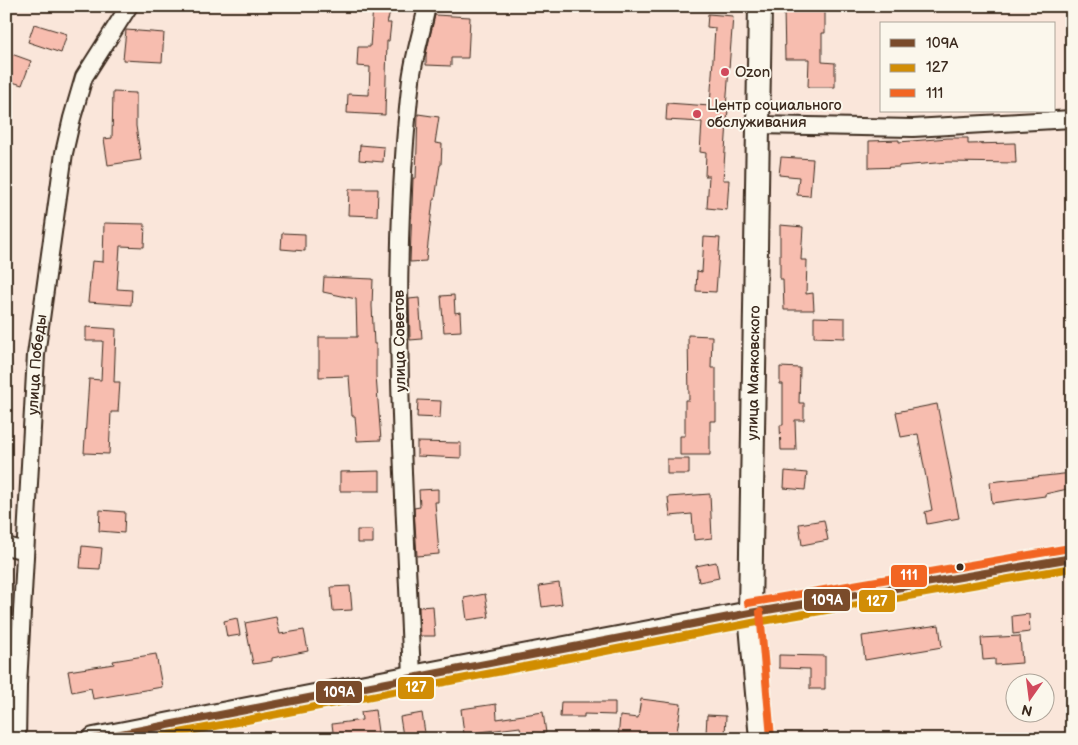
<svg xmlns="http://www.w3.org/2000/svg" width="1078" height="745" font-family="'Balsamiq Sans',sans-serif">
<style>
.building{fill:#f7bdaf;stroke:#3b2a1e}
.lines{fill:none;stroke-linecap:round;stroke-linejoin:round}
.street-casing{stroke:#3b2a1e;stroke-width:20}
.secondary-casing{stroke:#3b2a1e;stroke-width:26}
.street{stroke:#fbf7ec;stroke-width:16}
.secondary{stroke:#fbf7ec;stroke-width:22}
.bus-1-casing{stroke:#fbf7ec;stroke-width:11}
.bus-2-casing{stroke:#fbf7ec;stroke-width:11}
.bus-3-casing{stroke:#fbf7ec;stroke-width:11}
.bus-1{stroke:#7a4b2a;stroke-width:8}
.bus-2{stroke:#d18d06;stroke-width:8}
.bus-3{stroke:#f26522;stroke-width:8}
.poi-dot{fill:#d1495b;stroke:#fbf7ec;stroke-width:2}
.bus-dot{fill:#3b2a1e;stroke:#fbf7ec;stroke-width:2}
.labels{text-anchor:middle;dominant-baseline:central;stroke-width:4;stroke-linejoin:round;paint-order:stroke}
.poi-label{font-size:15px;fill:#3b2a1e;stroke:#fbf7ec;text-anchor:start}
.street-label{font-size:15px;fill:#3b2a1e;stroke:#fbf7ec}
.line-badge{stroke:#fbf7ec;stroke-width:2}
.badge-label{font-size:14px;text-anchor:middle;font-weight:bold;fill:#fff}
</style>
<rect width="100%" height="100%" fill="#fae6da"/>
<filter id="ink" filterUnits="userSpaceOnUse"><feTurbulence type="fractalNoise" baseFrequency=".02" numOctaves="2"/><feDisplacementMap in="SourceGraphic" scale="10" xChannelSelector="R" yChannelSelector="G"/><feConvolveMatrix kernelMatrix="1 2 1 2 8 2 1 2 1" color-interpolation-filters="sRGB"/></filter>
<g filter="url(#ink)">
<!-- building -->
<path class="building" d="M373,6H392L387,23H391L389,41H387L385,115L347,113L348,94L369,95L370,67L357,66L358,47H370Z
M784,9H825V33H822V62L835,63V87H808L809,59H785Z
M708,14L733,16L726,108H728L723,180H729L727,210L707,208L709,176H705L706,153L700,152L702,122L666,120L667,103L710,106L715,28L707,27Z
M435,15L470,17L468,58H451V66L426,65V54Z
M34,24L67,34L61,53L28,42Z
M126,30L164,33L162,62L123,60Z
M6,52L31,61L22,85L6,80Z
M113,92L136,93V126L141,160L108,165L104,139L112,138Z
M418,114L439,117L435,143L442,144L441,165H440L435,200H433L426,261L410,262L413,178H416Z
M948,138H968V144L1015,143L1016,163L948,162L899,166V167L869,168V141L899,140V142Z
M360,145L384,147L383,162L359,160Z
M781,157L813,159L810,196L797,195L799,177L779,175Z
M349,189H378L377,216L348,215Z
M104,223L145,224L144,247L120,246L117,289L132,290L131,305L88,302L92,261L103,262Z
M780,225L803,227L801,260H807L806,294L813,293L814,310H784L783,279H780Z
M282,233L305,234V251L281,249Z
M704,237L720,238L716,292L696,291L697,271L702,272Z
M324,277L373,279L372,306L374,344H376V376L381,440L357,441L355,416H352L349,376L319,377V337H357L356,299L323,292Z
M454,295L455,313L460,312L461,331L444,332L441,296Z
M419,298L422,339L410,340L409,299Z
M814,317L845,318V338L814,337Z
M86,327L116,329L114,382H120L118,412H111L109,454L84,453L89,379L101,380L103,341H86Z
M688,335L712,336L711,368H716V421H710V455H680V436H685V400H689Z
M780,367L800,368L799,403H804V420H795L796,450H781L780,425H783V384H780Z
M418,400L441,401L440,418L417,417Z
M937,404L959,518L927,524L925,512L932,510L918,434L901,437L896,412Z
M417,442L461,443V458L417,456Z
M667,459H689V474H667Z
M380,471V491H340V472Z
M785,471L807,473L805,490L784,488Z
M1072,473V488L1045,494V496L992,503L990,482Z
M438,489V502H435L439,554L417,556L414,508L420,507L419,490Z
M710,494L712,538L694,540L692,514L670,516L668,497Z
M100,510L125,512L124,533L99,531Z
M824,520L828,540L802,545L799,524Z
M357,530H373V543H357Z
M82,546L102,548L100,569L80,568Z
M716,562L719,578L699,582L696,566Z
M559,583L562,604L542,607L539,586Z
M350,586L352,610L333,611L331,587Z
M485,594L489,617L467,620L464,598Z
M433,606L435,636H420L419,607Z
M1029,614L1030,632L1013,634L1012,616Z
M276,617L280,634L304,630L308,651L272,658V661L253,664L245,623Z
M237,618L240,635L227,637L224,621Z
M939,625L942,647L865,660L862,636Z
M1020,636L1022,663L995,665V659L983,660L981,638Z
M156,654L162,687L93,699L91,688L72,692L68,671L114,664L113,661Z
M779,655L825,656V689H810V669L779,668Z
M641,699L681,704L676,739H618L620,716L638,718Z
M561,702H615V715L584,714V717H560Z
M496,704L497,719L543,712L546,733L522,737L520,727L464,734L461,709Z
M375,710L379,739H334L332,724L362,720L361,712Z
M422,713L425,733L403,736L400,717Z
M707,715L726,716L725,735L706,734Z"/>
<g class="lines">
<defs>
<g id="street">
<path d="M757,125L913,128L1072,119"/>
<path d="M6,546L25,551"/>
<path d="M412,677C404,478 388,278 411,80C414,56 422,31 427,6"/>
<path id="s1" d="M17,739L18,685L36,355L64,153L72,118L84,77L129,6"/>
</g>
<path id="secondary" d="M760,6L750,613L761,739
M94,739L412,677L750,613L1072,558"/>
</defs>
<!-- street casing -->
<use href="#street" class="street-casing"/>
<!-- secondary casing -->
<use href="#secondary" class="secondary-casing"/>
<!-- street -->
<use href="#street" class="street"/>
<!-- secondary -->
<use href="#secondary" class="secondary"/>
<defs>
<path id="bus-1" d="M95,739L750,613L1072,558"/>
<path id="bus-2" d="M148,739L752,623L1072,568"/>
<path id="bus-3" d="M748,603L1070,548
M760,612L771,738"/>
</defs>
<!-- bus-1 casing -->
<use href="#bus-1" class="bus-1-casing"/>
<!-- bus-2 casing -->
<use href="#bus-2" class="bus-2-casing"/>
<!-- bus-3 casing -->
<use href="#bus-3" class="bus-3-casing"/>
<!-- bus-1 -->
<use href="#bus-1" class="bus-1"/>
<!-- bus-2 -->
<use href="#bus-2" class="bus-2"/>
<!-- bus-3 -->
<use href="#bus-3" class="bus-3"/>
</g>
</g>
<!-- markers -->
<g class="poi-dot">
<circle cx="725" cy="72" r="5"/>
<circle cx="697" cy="114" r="5"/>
</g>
<circle class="bus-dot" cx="960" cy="567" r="4.5"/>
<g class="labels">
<!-- poi labels -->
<g class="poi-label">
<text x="735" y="72">Ozon</text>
<text x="707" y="105">Центр социального<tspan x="707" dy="17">обслуживания</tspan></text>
</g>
<!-- street labels -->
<g class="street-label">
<text transform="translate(400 341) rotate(-91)">улица Советов</text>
<text stroke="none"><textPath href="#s1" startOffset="375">улица Победы</textPath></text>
<text transform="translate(754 373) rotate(-89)">улица Маяковского</text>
</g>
</g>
<g class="line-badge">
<rect x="890" y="564" width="38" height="24" rx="5" fill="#f26522"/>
<rect x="803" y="588" width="48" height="24" rx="5" fill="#7a4b2a"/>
<rect x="858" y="589" width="38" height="24" rx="5" fill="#d18d06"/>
<rect x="397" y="676" width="38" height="24" rx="5" fill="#d18d06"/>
<rect x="315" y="680" width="48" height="24" rx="5" fill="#7a4b2a"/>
</g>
<g class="badge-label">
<text x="909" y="580">111</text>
<text x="827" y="605">109А</text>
<text x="877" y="606">127</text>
<text x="416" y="692">127</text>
<text x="339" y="697">109А</text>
</g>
<!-- margin -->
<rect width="1078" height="745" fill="none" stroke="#fbf7ec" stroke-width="25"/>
<rect x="12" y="12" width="1053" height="720" fill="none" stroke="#3b2a1e" stroke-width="2" filter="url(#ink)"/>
<!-- legend -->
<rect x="880" y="22" width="175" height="90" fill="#fbf7ec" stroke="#aea59a"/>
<rect x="890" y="39" width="25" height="8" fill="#7a4b2a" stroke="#aea59a"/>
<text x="926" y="48" font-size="15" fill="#3b2a1e">109А</text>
<rect x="890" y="64" width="25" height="8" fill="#d18d06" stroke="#aea59a"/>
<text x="926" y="72" font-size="15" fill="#3b2a1e">127</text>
<rect x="890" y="89" width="25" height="8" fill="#f26522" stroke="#aea59a"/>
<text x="926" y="98" font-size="15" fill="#3b2a1e">111</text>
<!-- north arrow -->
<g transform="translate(1030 698) rotate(194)"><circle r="24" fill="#fbf7ec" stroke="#aea59a"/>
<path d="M0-4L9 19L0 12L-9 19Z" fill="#d1495b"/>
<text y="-8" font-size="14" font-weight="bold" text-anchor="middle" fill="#3b2a1e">N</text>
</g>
</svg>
